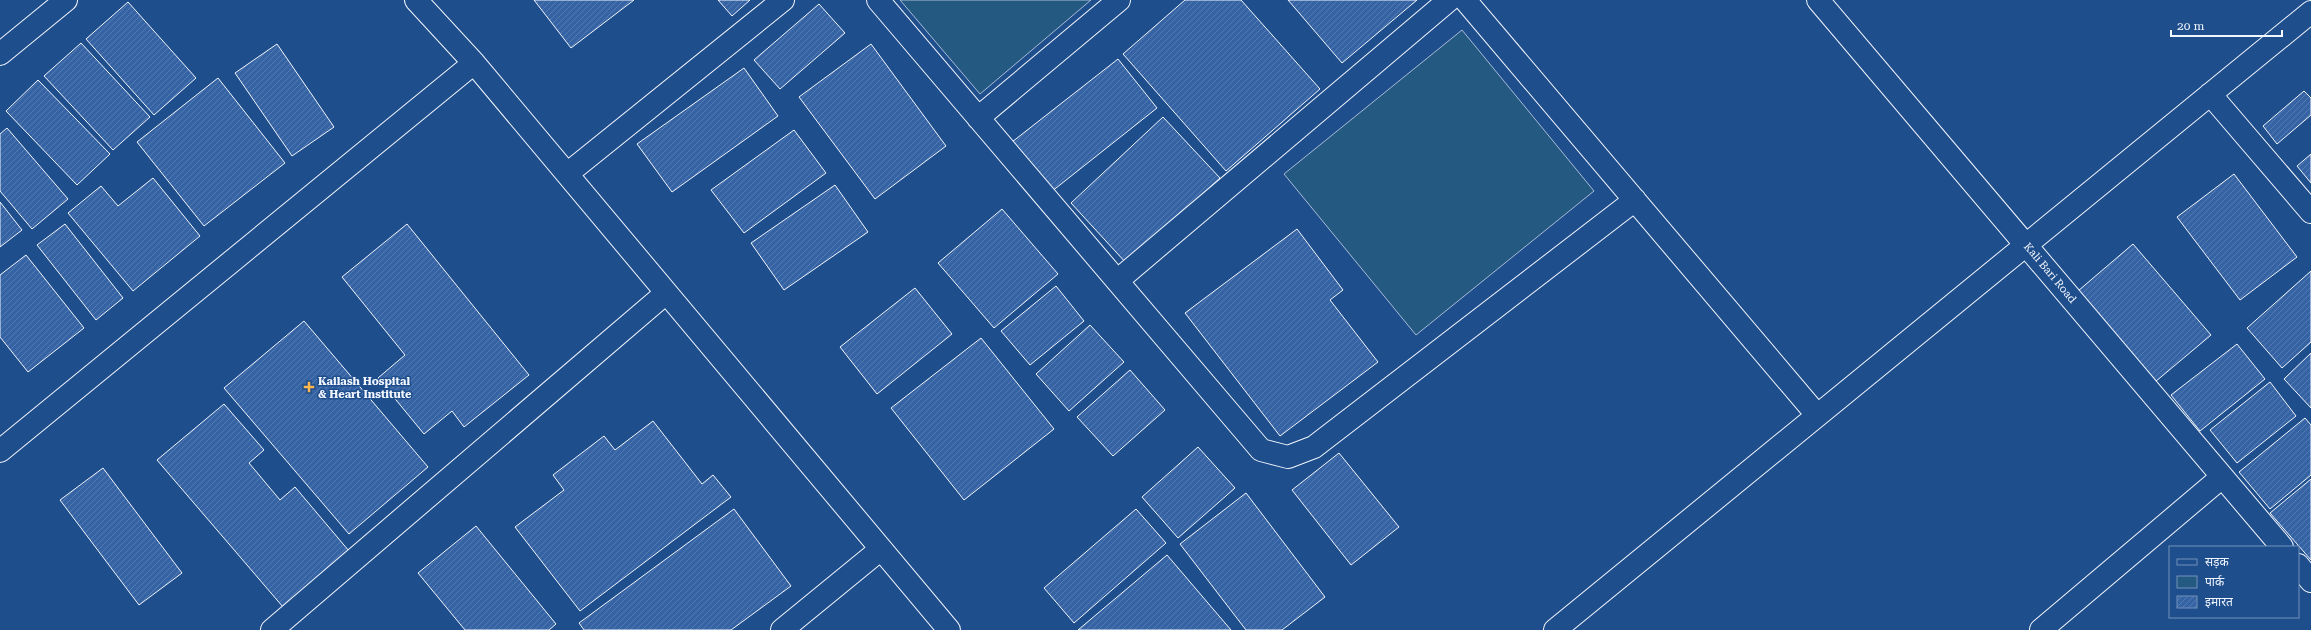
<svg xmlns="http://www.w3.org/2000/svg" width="2311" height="630" font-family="'Roboto Serif','Noto Sans Devanagari',serif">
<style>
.park{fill:#245a82;stroke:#a8bbd7}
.building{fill:url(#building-hatch);stroke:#f2f6ff}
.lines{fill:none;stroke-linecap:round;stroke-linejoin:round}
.minor-casing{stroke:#f2f6ff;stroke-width:24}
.minor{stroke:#1f4e8c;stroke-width:22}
.poi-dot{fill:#ffb74d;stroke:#1f4e8c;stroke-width:1.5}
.labels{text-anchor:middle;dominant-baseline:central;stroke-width:3;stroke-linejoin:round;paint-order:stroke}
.street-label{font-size:11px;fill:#f2f6ff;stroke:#1f4e8c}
.poi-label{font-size:11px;font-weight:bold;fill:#f2f6ff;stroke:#1f4e8c;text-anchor:start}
</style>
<defs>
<pattern id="building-hatch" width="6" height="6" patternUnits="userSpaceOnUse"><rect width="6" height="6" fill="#3563a3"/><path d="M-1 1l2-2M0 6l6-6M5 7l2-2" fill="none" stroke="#537ab1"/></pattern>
</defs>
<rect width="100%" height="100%" fill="#1f4e8c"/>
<!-- park -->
<path class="park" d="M900,0H1091L980,94Z
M1462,30L1594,191L1416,335L1284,174Z"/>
<!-- building -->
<path class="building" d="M534,0H634L571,48Z
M718,0H750L732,16Z
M1185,0H1241L1320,89L1226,171L1123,54Z
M1288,0H1417L1342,63Z
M128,2L196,78L154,115L86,39Z
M819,4L845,33L780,89L754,60Z
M81,43L150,117L113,150L44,76Z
M277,44L334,127L292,156L235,73Z
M871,44L946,146L875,199L799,97Z
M1118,59L1157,108L1051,192L1012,142Z
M744,68L778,116L672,192L637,144Z
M218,78L285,163L204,226L137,142Z
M38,80L110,154L77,185L6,111Z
M2304,91L2311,98V115L2277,144L2263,126Z
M1163,117L1220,178L1127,264L1071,203Z
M7,128L68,199L32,229L0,191V134Z
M794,130L826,173L744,233L711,190Z
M2311,154V183L2297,166Z
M2234,174L2297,257L2240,300L2177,217Z
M153,178L200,236L133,291L68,213L101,186L118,206Z
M835,185L868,232L784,290L751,243Z
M0,202L22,230L0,247Z
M1002,209L1058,274L994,328L938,263Z
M65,224L123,298L96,320L37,245Z
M407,224L529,375L464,427L452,411L424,434L378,378L405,355L342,277Z
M1297,229L1343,290L1330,300L1378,362L1280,436L1185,313Z
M2133,244L2211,335L2155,382L2078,291Z
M26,255L84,328L28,372L0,337V275Z
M2311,271V342L2282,368L2247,328Z
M1056,286L1084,321L1030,365L1001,331Z
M915,288L952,334L877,394L840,347Z
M304,321L428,467L349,534L224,388Z
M1090,325L1124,362L1069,411L1036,374Z
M981,338L1054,429L964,500L891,408Z
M2237,344L2265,379L2200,431L2171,395Z
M2311,353V408L2284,379Z
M1130,370L1165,410L1113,456L1077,417Z
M2270,382L2296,416L2237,463L2210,430Z
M224,404L264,450L249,463L280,500L295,487L349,551L283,607L157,460Z
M2305,418L2311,425V475L2270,509L2239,472Z
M653,421L702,484L713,475L731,497L580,611L515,527L564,490L553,475L604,436L615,450Z
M1198,447L1235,488L1178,538L1142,497Z
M1339,453L1399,527L1351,565L1292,490Z
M103,468L182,573L139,605L60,500Z
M2311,479V560L2270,513Z
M1246,493L1325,597L1282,630H1246L1180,544Z
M734,509L791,586L731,630H584L579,623Z
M1136,509L1166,543L1074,623L1044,588Z
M476,526L556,624L549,630H465L418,573Z
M1167,555L1231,630H1078Z"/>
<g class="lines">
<defs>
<path id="minor" d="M416,0L474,63L949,630
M878,0L1261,450L1288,457L1314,447L1635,200
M1465,0L1817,415
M1818,0L2282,547
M0,54L66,0
M2210,94L2311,212
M978,118L1119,0
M567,174L783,0
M1117,281L1449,0
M0,451L474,63
M2298,565L2311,581
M272,630L666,293
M782,630L881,549
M1555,630L2311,12
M2041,630L2222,477"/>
</defs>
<!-- minor casing -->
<use href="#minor" class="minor-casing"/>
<!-- minor -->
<use href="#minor" class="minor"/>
</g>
<!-- markers -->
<path class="poi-dot" d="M307 381h4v4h4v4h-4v4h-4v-4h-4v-4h4z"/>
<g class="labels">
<!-- street labels -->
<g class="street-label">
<text transform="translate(2050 273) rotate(50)">Kali Bari Road</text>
</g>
<!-- poi labels -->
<g class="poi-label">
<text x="318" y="381">Kailash Hospital<tspan x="318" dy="13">&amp; Heart Institute</tspan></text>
</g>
</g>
<!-- legend -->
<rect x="2169" y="546" width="130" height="72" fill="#1f4e8c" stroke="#7391ba"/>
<rect x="2177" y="559" width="20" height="6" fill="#1f4e8c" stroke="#7391ba"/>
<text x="2205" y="566" font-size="12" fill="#f2f6ff">सड़क</text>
<rect x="2177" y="576" width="20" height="12" fill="#245a82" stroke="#7391ba"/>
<text x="2205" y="586" font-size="12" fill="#f2f6ff">पार्क</text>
<rect x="2177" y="596" width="20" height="12" fill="url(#building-hatch)" stroke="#7391ba"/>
<text x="2205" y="606" font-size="12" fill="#f2f6ff">इमारत</text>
<!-- scale -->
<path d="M2171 30v6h111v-6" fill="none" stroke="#f2f6ff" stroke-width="2"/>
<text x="2177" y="30" font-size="12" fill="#f2f6ff" stroke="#1f4e8c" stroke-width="3" paint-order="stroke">20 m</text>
</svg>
